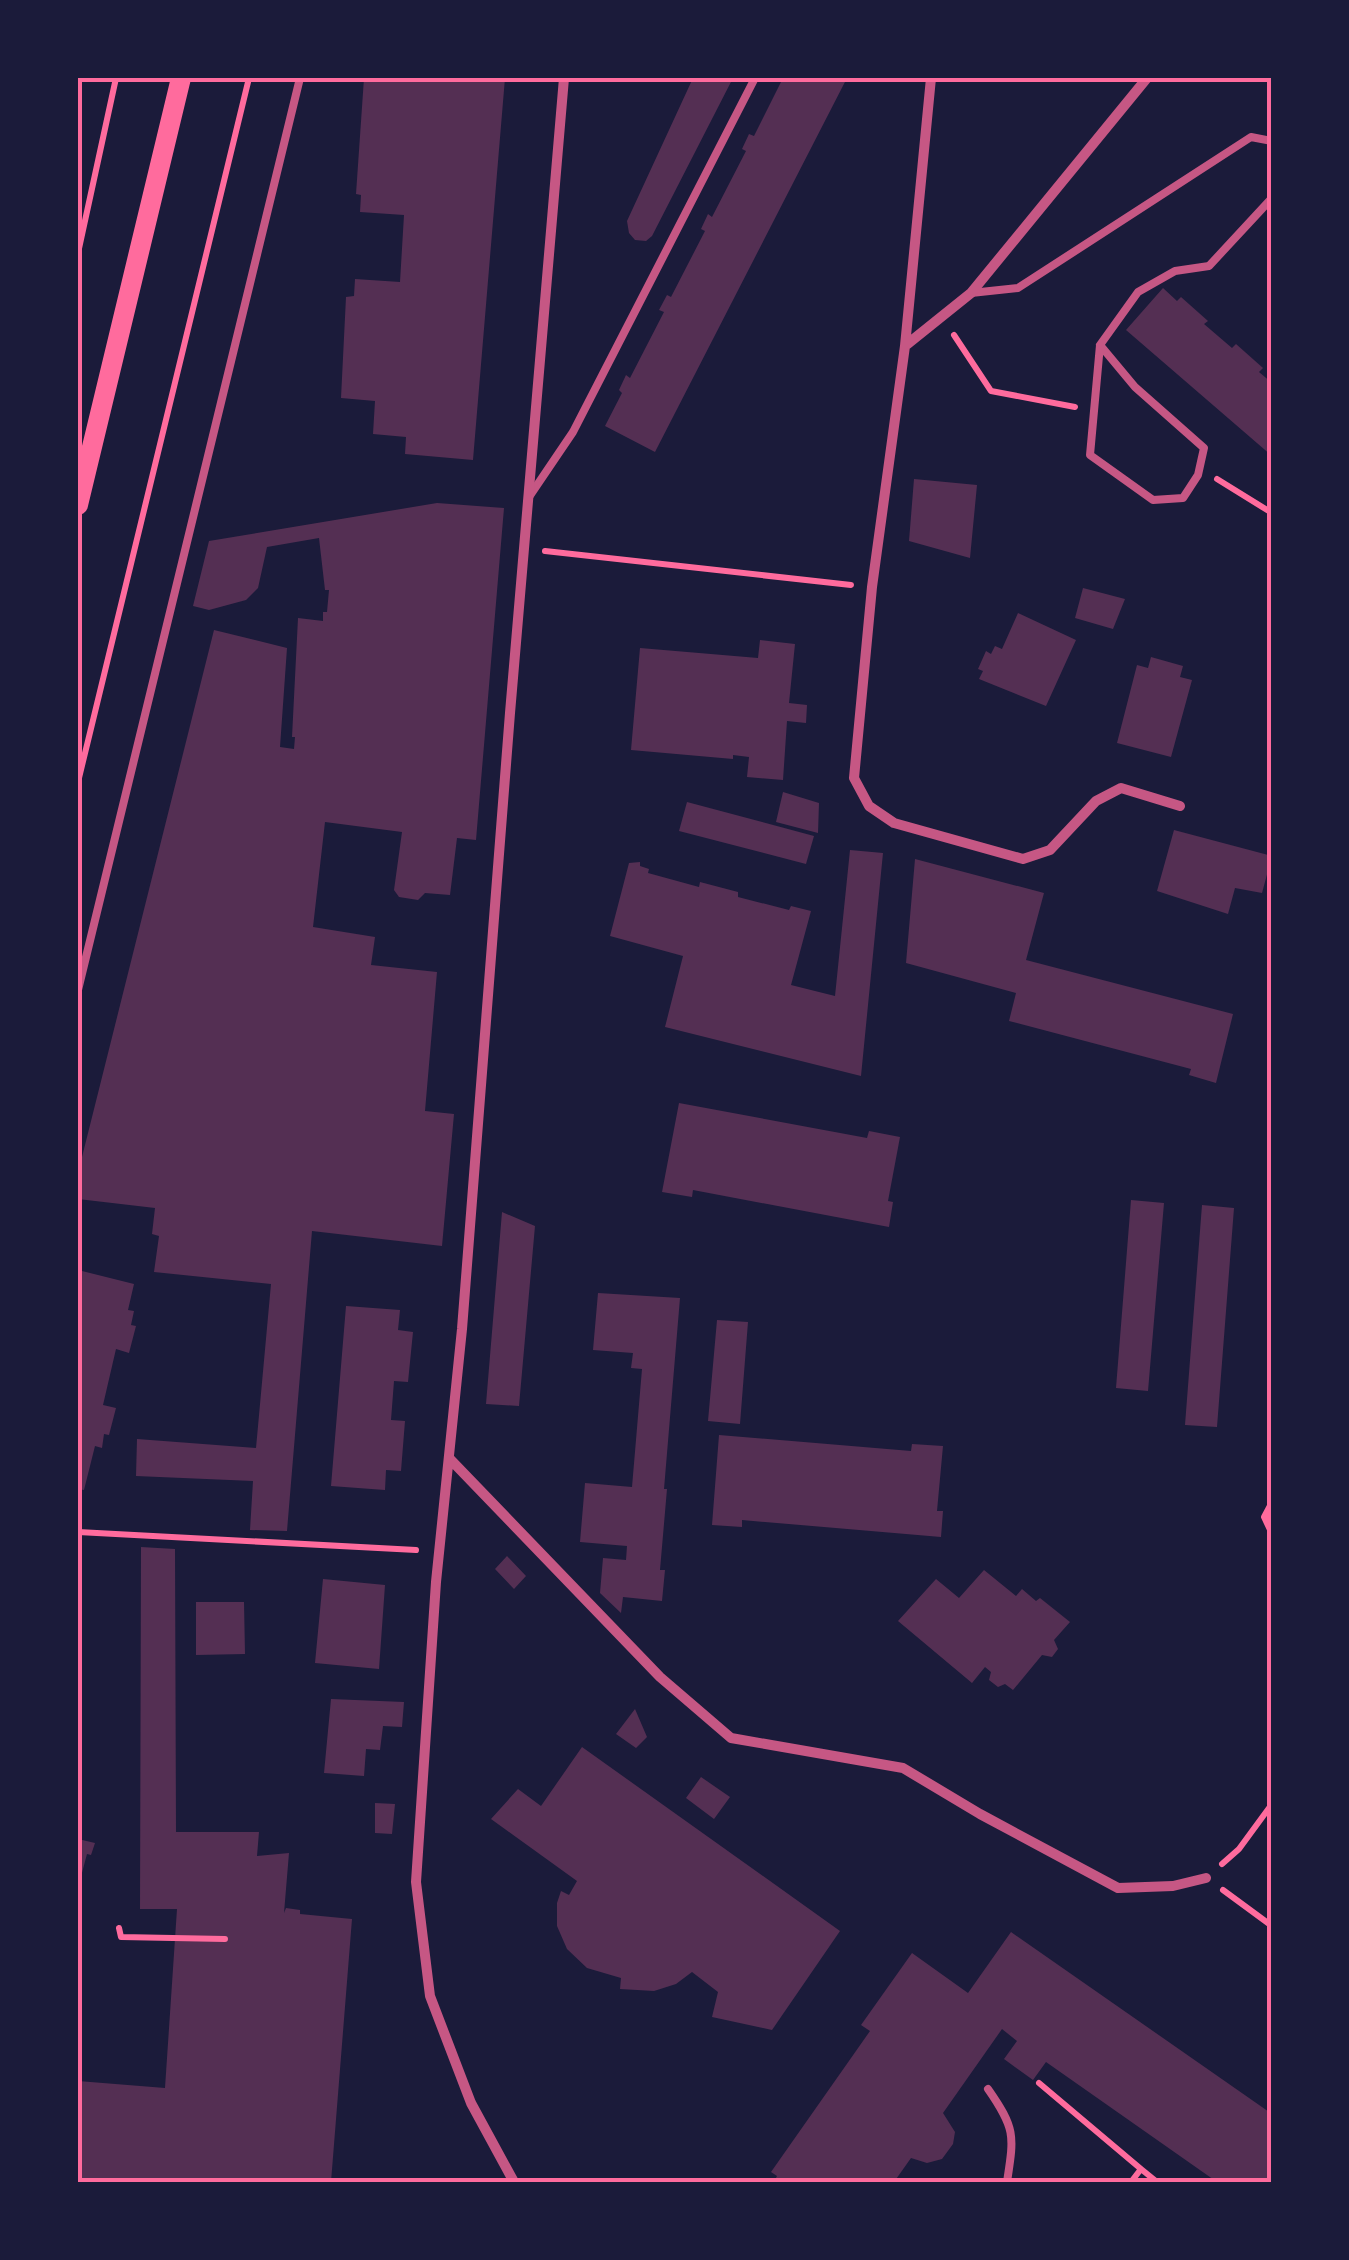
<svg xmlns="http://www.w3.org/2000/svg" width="1349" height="2260" font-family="Cabin,sans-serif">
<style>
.building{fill:#542f53}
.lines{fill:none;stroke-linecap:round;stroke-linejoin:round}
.path{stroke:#ff6b9d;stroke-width:6}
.service{stroke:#c65784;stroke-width:8}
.minor{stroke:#c65784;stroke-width:10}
.secondary{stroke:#ff6b9d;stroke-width:20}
.neatline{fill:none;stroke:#ff6b9d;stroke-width:4}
</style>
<rect width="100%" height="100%" fill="#1b1b3a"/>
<!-- building -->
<path class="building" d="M364,78H505L473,460L405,454L406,437L373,434L375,401L341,398L346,297L354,296L355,279L400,282L404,215L360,212L361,195L356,194Z
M693,78H733L652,236L646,241L635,240L629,233L627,221Z
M783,78H847L655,452L605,426L622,393L619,390L626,375L630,378L664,312L659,310L667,295L671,297L705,231L701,229L708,214L712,217L746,151L742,149L749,134L754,136Z
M1163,288L1177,301L1181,297L1208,321L1204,324L1232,348L1236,344L1263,368L1259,372L1272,383V456L1126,330Z
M914,479L977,485L970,558L909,541Z
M437,503L504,508L476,840L457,838L450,895L425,893L418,900L399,897L394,890L402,832L325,822L313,927L375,937L371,965L437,972L425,1111L454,1114L442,1246L312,1231L287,1531L250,1530L253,1481L136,1476L137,1439L256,1448L271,1284L154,1272L159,1236L152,1234L155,1208L78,1199V1173L214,630L287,648L280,747L294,749L295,737H292L298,618L323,621V612H327L329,590H325L319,538L267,547L258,588L246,600L209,610L193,606L209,541Z
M1083,588L1125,599L1113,629L1075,618Z
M1018,613L1076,640L1046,706L979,679L983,671L978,669L986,651L991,654L995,646L1002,649Z
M760,640L795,644L789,703L807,705L806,723L787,721L783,780L747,777L749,757L733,755V759L631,750L640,648L758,658Z
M1151,657L1183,666L1180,677L1192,680L1171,757L1117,743L1137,665L1148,668Z
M783,792L819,803L818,833L776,822Z
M687,802L814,836L806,864L679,831Z
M1174,830L1272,856L1262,893L1235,888L1228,914L1157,891Z
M850,850L883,853L861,1076L665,1027L683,956L610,936L629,863L640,862V866L649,869L648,873L699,887L700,882L738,892V897L789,910L791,906L811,911L791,985L835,996Z
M915,859L1044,893L1026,960L1233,1014L1216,1083L1189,1075L1191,1069L1009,1021L1016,993L906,963Z
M679,1103L867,1138L869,1131L900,1137L888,1201L893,1202L889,1227L693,1190L692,1197L662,1192Z
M1131,1200L1164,1203L1148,1391L1116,1388Z
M1202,1205L1234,1208L1217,1427L1185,1425Z
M502,1212L535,1226L519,1406L486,1404Z
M78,1270L134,1284L128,1310L134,1311L131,1325L136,1326L129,1353L116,1349L103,1405L116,1408L109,1435L104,1434L102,1448L95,1446L84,1490L78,1489Z
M598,1293L680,1298L664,1489H667L660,1570H665L662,1601L623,1597L621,1613L600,1593L603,1558L626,1560L627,1546L580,1542L585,1483L632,1487L642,1369L631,1368L633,1353L593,1350Z
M346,1306L400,1310L398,1330L413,1332L408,1382L394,1381L391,1420L405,1421L401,1471L386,1470L385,1490L331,1486Z
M717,1320L748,1322L740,1424L708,1421Z
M719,1435L911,1451L912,1444L943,1446L937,1511H943L941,1537L742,1520V1527L712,1525Z
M141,1547L175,1549L176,1832H259L257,1856L289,1853L284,1913L286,1908L300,1910V1914L352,1919L331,2182H78V2081L165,2088L177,1909H140Z
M507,1556L526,1576L514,1589L495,1569Z
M984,1570L1016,1596L1022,1589L1036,1601L1040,1598L1070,1622L1054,1640L1058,1649L1052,1657L1042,1655L1013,1690L1005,1684L998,1687L989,1680L991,1672L985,1667L972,1683L898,1621L936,1579L959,1598Z
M323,1579L385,1585L379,1669L315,1663Z
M196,1602H244L245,1654L196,1655Z
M331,1699L404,1702L402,1727L383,1726L380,1750L366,1749L364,1776L324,1773Z
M635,1709L647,1737L636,1748L616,1734Z
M582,1747L840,1931L772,2030L712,2017L718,1992L692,1972L676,1984L654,1991L620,1989L621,1978L587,1968L567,1949L557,1926V1903L561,1891L569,1895L577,1881L491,1819L518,1789L541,1806Z
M701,1777L730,1797L714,1819L686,1798Z
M375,1803L395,1804L392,1834L375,1833Z
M78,1839L95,1843L91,1855L87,1854L79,1884Z
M1011,1932L1272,2114V2182H1217L1046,2062L1033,2080L1004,2059L1017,2041L1002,2029L943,2113L955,2132L953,2144L942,2159L927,2163L911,2158L894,2182H774L777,2176L771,2172L870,2031L861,2025L912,1953L968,1993Z"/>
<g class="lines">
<!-- path -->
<path class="path" d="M78,253L116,78
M954,335L991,391L1075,407
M1217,479L1272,513
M545,551L851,585
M78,782L249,78
M1272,1502L1264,1517L1272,1534
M78,1532L416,1550
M1222,1864L1239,1849L1272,1804
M1223,1890L1272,1926
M119,1928L121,1937L225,1939
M1039,2083L1141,2169
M1131,2182L1141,2169L1157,2182"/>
<!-- service -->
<path class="service" d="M971,293L1018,288L1251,137L1272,141
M1100,345L1135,387L1204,448L1198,475L1183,498L1153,500L1090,455L1100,345L1138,292L1175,271L1209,266L1272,198
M529,497L573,432L755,78
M78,990L300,78
M988,2089C1016,2129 1014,2136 1007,2182"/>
<!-- minor -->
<path class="minor" d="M931,78L905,346L872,587L854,778L869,806L894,823L1023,859L1050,850L1096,801L1121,788L1180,806
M905,346L971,293L1147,78
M449,1458L660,1677L731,1738L903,1768L980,1814L1118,1888L1173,1886L1206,1878
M514,2182L471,2103L430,1996L416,1882L436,1582L462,1329L510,713L564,78"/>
<!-- secondary -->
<path class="secondary" d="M78,505L181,78"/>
</g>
<!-- border -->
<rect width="1349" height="2260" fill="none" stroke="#1b1b3a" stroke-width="160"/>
<rect x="80" y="80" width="1189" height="2100" class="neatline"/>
</svg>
